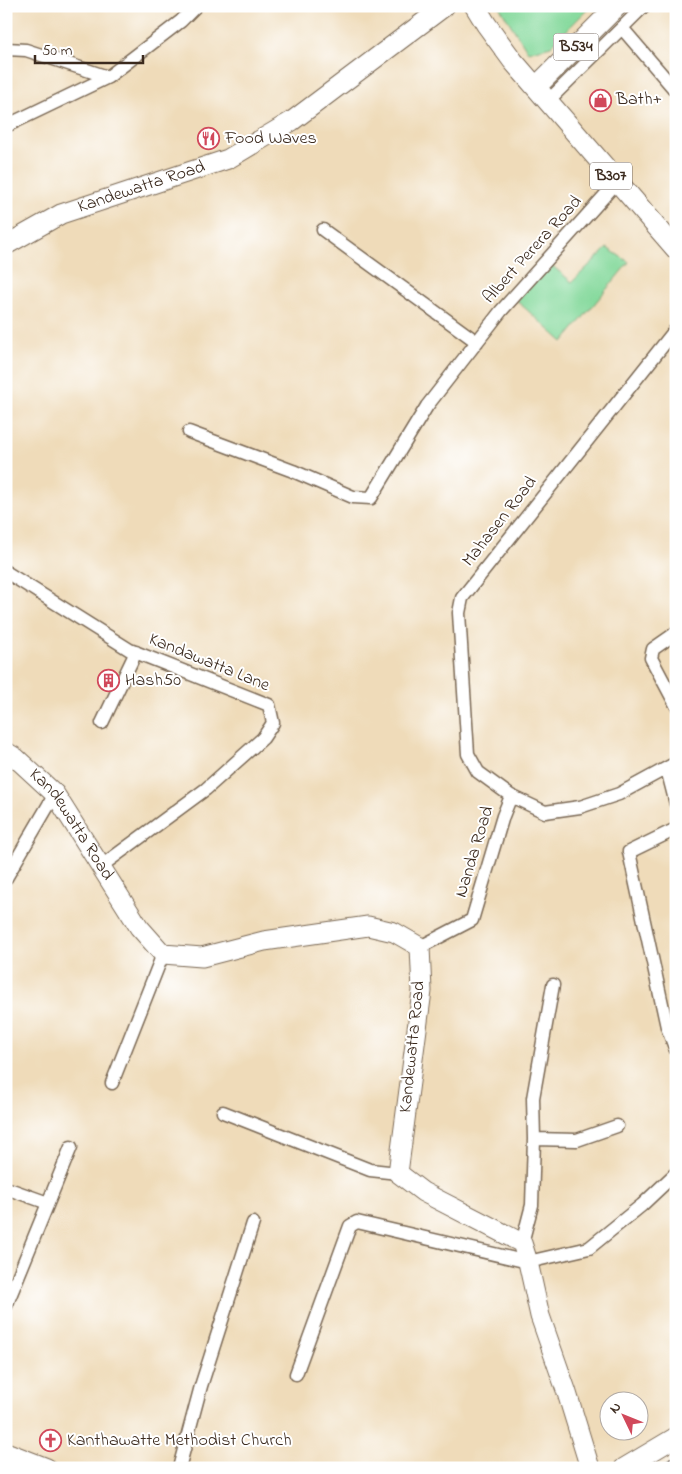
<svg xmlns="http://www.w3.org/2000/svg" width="682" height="1474" font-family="'Indie Flower',sans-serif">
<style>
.green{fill:#84d99b;stroke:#60825c}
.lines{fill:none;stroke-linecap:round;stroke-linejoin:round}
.street-casing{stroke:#7a6854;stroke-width:15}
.secondary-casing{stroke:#7a6854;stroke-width:21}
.primary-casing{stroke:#7a6854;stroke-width:22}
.street{stroke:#fff;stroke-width:12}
.secondary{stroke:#fff;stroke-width:19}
.primary{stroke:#fff;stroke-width:20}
.rail{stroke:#3b2a1e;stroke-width:4}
.labels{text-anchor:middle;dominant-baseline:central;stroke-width:4;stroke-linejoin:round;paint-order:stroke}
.shield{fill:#fff;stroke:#766a62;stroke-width:1}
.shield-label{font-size:16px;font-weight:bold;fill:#3b2a1e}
.poi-label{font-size:18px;fill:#3b2a1e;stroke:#fff;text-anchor:start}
.street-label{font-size:18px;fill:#3b2a1e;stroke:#fff}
</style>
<rect width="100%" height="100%" fill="#fff"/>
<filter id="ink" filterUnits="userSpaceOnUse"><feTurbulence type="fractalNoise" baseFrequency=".02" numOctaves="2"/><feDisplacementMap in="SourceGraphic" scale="10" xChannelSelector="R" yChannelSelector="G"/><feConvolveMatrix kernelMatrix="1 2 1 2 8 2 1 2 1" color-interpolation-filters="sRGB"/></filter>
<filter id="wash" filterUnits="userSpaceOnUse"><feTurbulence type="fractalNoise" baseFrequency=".0096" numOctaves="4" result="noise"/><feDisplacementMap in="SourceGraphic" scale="20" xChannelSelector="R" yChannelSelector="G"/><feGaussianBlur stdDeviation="1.12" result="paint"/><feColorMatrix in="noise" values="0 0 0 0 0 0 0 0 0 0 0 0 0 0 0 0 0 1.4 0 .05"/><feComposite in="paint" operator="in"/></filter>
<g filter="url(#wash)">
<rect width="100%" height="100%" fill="#efdbb9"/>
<!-- green -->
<path class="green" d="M499,6H591L551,46L528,52Z
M607,248L629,262L563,342L517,301L545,260L572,282Z"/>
</g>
<g filter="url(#ink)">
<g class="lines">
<defs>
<path id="street" d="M622,28L676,91
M6,49L26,50L108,77
M548,101L644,6
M6,126L108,77L181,21L196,6
M323,230L477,342
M676,329L462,598L459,613L468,754L478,772L511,796L545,812L580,807L619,794L676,763
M189,432L293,471L353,497L371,498L427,406L501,311L617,182
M6,572L130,650L269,705L273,723L263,738L206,789L100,867
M676,633L653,649L651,658L676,705
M102,723L136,652
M667,769L676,804
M676,829L629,852L667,1027L676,1050
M6,878L55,794
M420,947L472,920L503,816L511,796
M112,1083L163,954
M223,1112L370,1170L398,1173
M534,1139L577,1140L617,1126
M6,1188L48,1203
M522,1243L532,1205L534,1139L533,1098L553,985
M6,1306L71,1147
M296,1374L350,1226L357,1222L528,1262L589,1248L642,1205L676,1173
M179,1468L201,1386L253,1223"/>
<g id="secondary">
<path id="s1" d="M6,245L61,214L228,159L292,121L445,6"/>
<path id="s2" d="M6,752L16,758L55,794L139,927L163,954L202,957L264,941L368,926L394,932L420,947L422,991L398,1173L423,1192L522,1243L528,1262L540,1316L567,1393L590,1468"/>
<path d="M6,1452L47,1468"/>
<path d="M624,1468L676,1437"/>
</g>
<path id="primary" d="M475,6L486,24L513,61L676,249
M536,87L617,6"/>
</defs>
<!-- street casing -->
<use href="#street" class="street-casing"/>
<!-- secondary casing -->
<use href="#secondary" class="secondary-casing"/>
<!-- primary casing -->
<use href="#primary" class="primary-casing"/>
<!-- street -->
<use href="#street" class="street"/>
<!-- secondary -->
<use href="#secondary" class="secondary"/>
<!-- primary -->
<use href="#primary" class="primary"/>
<!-- rail -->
<path class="rail" d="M658,1468L676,1456"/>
</g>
</g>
<!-- icons -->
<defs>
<symbol id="shop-ring" viewBox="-11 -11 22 22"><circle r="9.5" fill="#fff" stroke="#d1495b" stroke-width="1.5"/><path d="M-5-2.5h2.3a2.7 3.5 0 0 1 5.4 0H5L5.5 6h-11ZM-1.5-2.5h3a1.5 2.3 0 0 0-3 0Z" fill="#d1495b"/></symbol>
<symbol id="restaurant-ring" viewBox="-11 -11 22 22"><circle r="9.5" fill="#fff" stroke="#d1495b" stroke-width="1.5"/><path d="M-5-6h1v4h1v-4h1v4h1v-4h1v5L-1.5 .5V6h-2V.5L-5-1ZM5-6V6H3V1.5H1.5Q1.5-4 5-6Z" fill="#d1495b"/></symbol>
<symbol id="building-ring" viewBox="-11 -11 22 22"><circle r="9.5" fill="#fff" stroke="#d1495b" stroke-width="1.5"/><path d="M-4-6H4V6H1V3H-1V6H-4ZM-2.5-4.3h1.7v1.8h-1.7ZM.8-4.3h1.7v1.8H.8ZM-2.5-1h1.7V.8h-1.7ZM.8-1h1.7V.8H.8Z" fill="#d1495b"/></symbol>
<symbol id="church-ring" viewBox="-11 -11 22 22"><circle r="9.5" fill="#fff" stroke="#d1495b" stroke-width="1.5"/><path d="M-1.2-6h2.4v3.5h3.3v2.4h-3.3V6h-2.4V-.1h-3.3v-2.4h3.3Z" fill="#d1495b"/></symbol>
</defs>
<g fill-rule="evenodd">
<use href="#shop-ring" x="588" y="88" width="25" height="25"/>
<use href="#restaurant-ring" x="196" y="126" width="25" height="25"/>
<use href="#building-ring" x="96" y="668" width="25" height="25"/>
<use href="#church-ring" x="38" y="1428" width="25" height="25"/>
</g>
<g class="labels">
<!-- shield labels -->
<g class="shield">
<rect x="553.5" y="33.5" width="45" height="27" rx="4"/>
<rect x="590" y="162.5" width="42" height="27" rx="4"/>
</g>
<g class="shield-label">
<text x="576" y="47">B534</text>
<text x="611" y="176">B307</text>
</g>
<!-- poi labels -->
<g class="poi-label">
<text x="616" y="100">Bath+</text>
<text x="225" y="139">Food Waves</text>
<text x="125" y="681">Hash50</text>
<text x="67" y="1441">Kanthawatte Methodist Church</text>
</g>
<!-- street labels -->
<g class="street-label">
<text stroke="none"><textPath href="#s1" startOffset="148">Kandewatta Road</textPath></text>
<text transform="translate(533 250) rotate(-48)">Albert Perera Road</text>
<text transform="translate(500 522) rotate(-52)">Mahasen Road</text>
<text transform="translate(209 663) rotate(22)">Kandawatta Lane</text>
<text stroke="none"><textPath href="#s2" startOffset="99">Kandewatta Road</textPath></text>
<text transform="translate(475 852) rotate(-73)">Nanda Road</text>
<text transform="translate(413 1047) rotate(-84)">Kandewatta Road</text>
</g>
</g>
<!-- margin -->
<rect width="682" height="1474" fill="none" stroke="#fff" stroke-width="25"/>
<!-- north arrow -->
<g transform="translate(624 1416) rotate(313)"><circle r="24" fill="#ffffff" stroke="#b1aaa5"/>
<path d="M0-4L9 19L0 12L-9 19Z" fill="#d1495b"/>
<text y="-8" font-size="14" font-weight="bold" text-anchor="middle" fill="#3b2a1e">N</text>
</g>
<!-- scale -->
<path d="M35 55v8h108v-8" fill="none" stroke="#3b2a1e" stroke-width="2.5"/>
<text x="42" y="55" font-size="15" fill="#3b2a1e" stroke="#ffffff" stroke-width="4" paint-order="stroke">50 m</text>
</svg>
